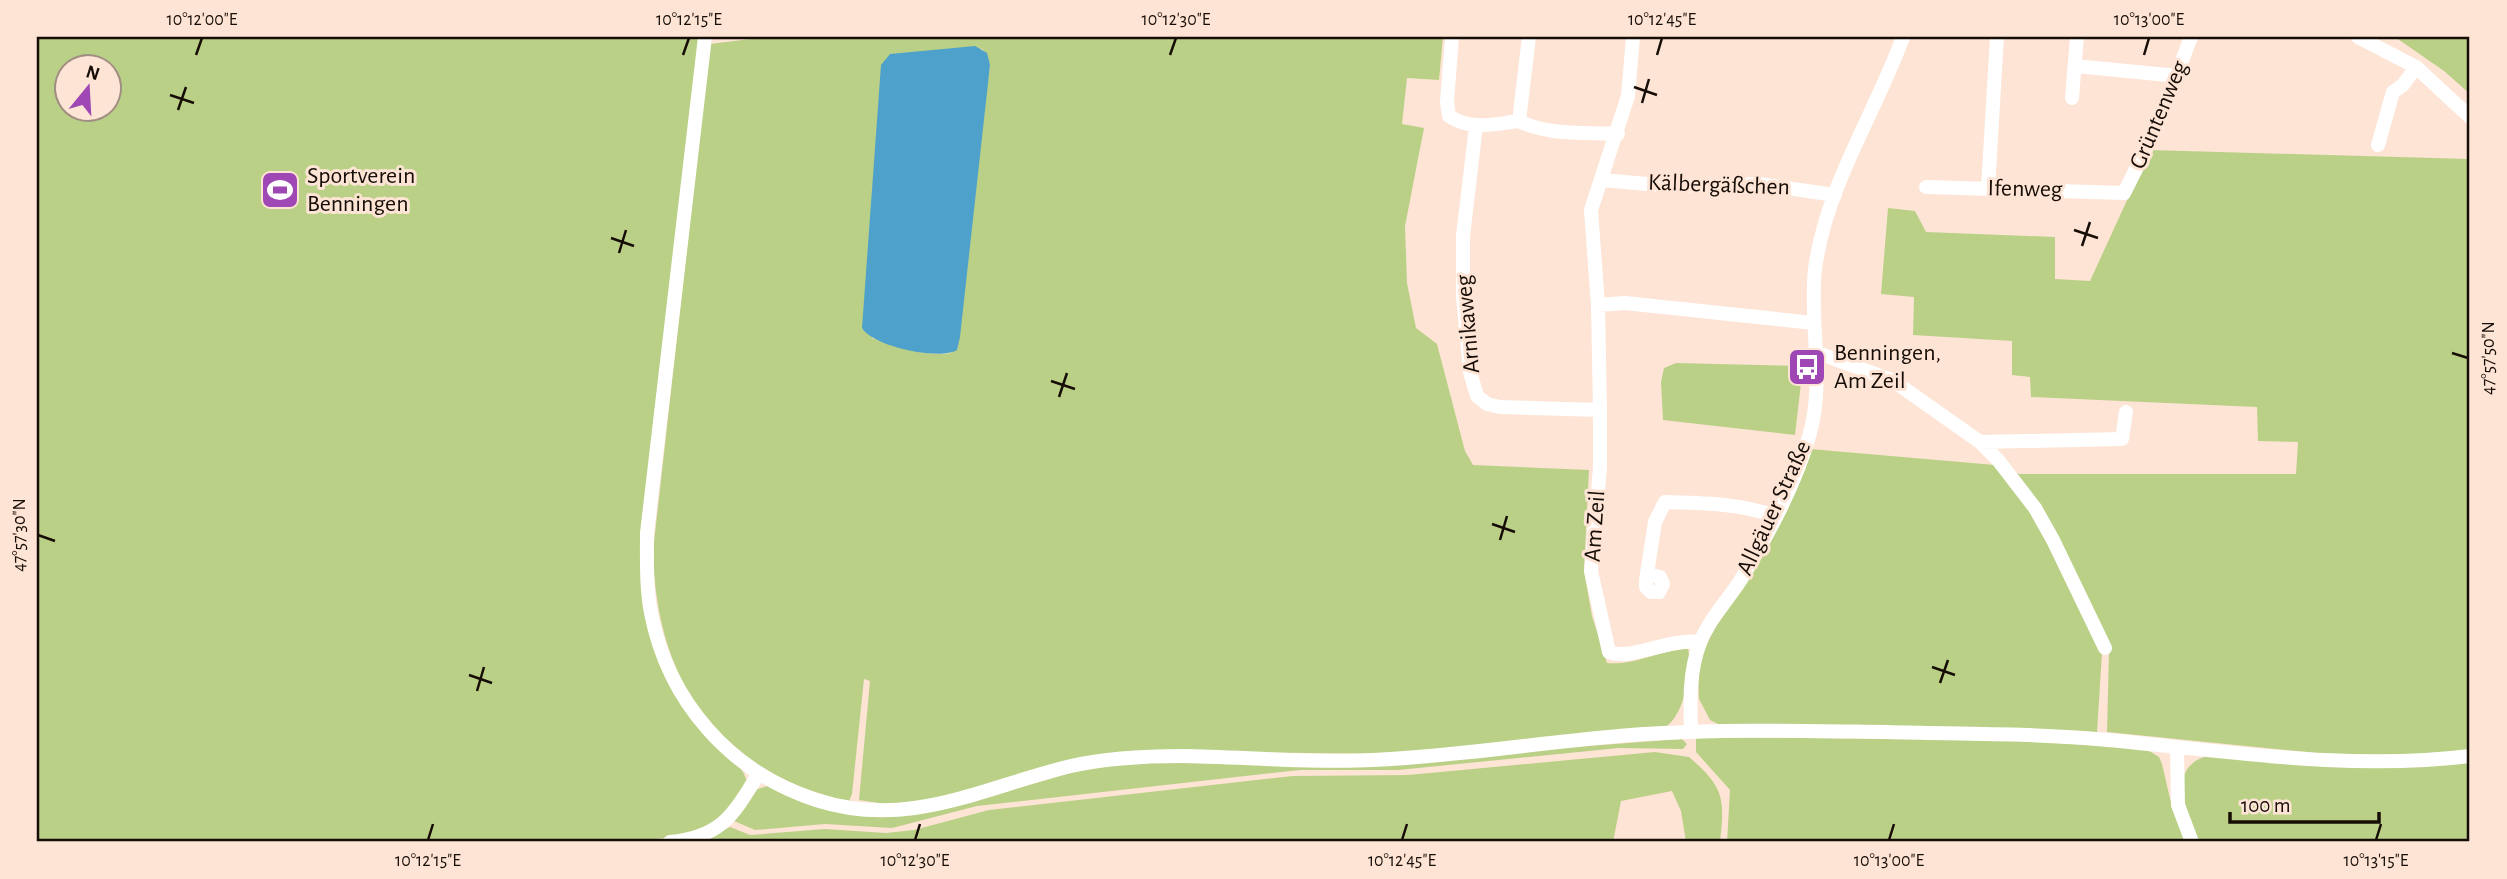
<svg xmlns="http://www.w3.org/2000/svg" width="2507" height="879" font-family="'Alegreya Sans',sans-serif">
<style>
.green{fill:#bbd087;fill-rule:evenodd}
.water{fill:#4ea1ca}
.lines{fill:none;stroke-linecap:round;stroke-linejoin:round}
.minor{stroke:#fff;stroke-width:14}
.ticks{fill:none;stroke:#170d07;stroke-width:2.5}
.labels{text-anchor:middle;dominant-baseline:central;stroke-width:6;stroke-linejoin:round;paint-order:stroke}
.street-label{font-size:24px;fill:#170d07;stroke:#fde4d5}
.poi-label{font-size:24px;fill:#170d07;stroke:#fde4d5;text-anchor:start}
.neatline{fill:none;stroke:#170d07;stroke-width:2.5}
.ticks-label{font-size:18px;text-anchor:middle;fill:#170d07}
</style>
<rect width="100%" height="100%" fill="#fde4d5"/>
<!-- green -->
<path class="green" d="M37,37H700L645,502L658,659C666,679 674,696 687,713C701,731 746,762 747,784L724,818L683,836L628,842H37ZM66,66H108V108H66Z
M767,37H1443L1439,80L1407,78L1402,124L1424,128L1405,226L1407,283L1416,328L1437,344L1465,451L1473,465L1589,470L1584,571L1592,616L1607,663C1635,666 1659,650 1688,649C1693,670 1684,713 1667,726L1387,754L1158,751L956,796L892,805L859,800L870,681L864,679L852,794L849,801C718,773 656,681 653,551L710,44ZM982,48L990,65L951,353C925,357 897,347 872,338Z
M2395,37H2470V94L2444,71Z
M2150,150L2468,159L2470,163V750L2392,756L2335,755L2107,732L2109,651L2012,471L2019,474H2296L2298,442L2258,441L2257,407L2031,397L2030,377L2012,375V341L1913,335L1914,297L1881,294L1888,208L1915,211L1926,232L2055,237V279L2090,281Z
M1676,363L1803,366L1795,435L1663,420L1661,382L1664,368Z
M1810,449L1995,465L2032,513L2102,653L2097,732L1722,726L1710,720L1699,699L1698,672L1704,649Z
M1701,737L2013,740L2146,749L2159,757L2162,764L2171,803L2186,842H1727L1730,790L1696,752V739Z
M1682,739L1687,744L1683,749L1619,748L1398,770H1300L977,806L892,828L825,824L755,830L734,821L755,790L767,786L812,804L950,808L1087,768L1139,762L1318,766Z
M1655,752L1689,757C1724,787 1725,798 1720,842H1686L1681,811L1672,791L1621,801L1613,842H698L730,827L750,835L825,829L886,833L914,830L989,810L1293,776L1408,775Z
M2212,755L2470,761V842H2198C2187,811 2164,764 2212,755Z"/>
<!-- water -->
<path class="water" d="M975,46L987,53L990,65L960,337L957,350C939,361 872,346 862,328L881,65L890,54Z"/>
<g class="lines">
<!-- minor -->
<path class="minor" d="M705,37L647,533C647,559 646,587 651,613C668,701 730,772 816,800C910,830 983,787 1071,766C1107,758 1145,756 1182,756C1245,757 1309,763 1373,760C1464,756 1554,740 1644,734C1725,729 1806,731 1886,732C1960,734 2035,733 2108,740C2228,751 2350,771 2470,756
M1452,37L1447,102L1449,116C1471,131 1495,124 1519,121
M1529,37L1519,121C1549,136 1585,132 1618,134
M1633,37L1628,96L1591,210L1598,305L1600,410V468L1591,571L1609,652C1631,661 1668,638 1700,642
M2358,37L2416,67L2470,117
M2075,66L2178,76
M2072,98L2077,37
M1476,126L1463,236V297L1470,372L1477,396L1487,404L1500,407L1600,410
M2378,145L2393,92L2403,85L2416,67
M1602,180L1670,186L1759,184L1835,195
M1926,187L2124,193L2156,129L2191,37
M1988,188L1997,37
M1598,305L1625,303L1814,323
M1818,353L1892,380L1980,442L1998,460L2035,508L2053,540L2105,648
M1980,442L2122,439L2126,412
M1652,575L1660,577L1663,584L1659,592H1651L1646,587V580Z
M1646,580L1655,522L1665,502C1701,503 1740,503 1775,516
M1691,732C1690,703 1689,671 1700,643C1708,621 1727,601 1740,581C1768,535 1796,484 1810,433C1825,378 1809,324 1815,269C1826,186 1875,114 1903,37
M2177,747L2178,805L2192,842
M670,842C722,837 733,815 759,773"/>
</g>
<!-- ticks -->
<path class="ticks" d="M196,55L202,38M683,55L689,38M1170,55L1176,38M1657,55L1662,38M2144,55L2149,38M1634,87L1657,95M170,95L194,103M1642,103L1649,79M178,110L186,87M2074,230L2098,238M611,238L634,246M2082,246L2090,222M619,253L626,230M2452,353L2468,358M1051,381L1075,389M1059,397L1067,373M1492,524L1515,532M38,535L55,541M1500,540L1507,516M1932,667L1955,675M469,675L492,683M1940,683L1948,660M477,691L484,667M428,840L433,824M915,840L920,824M1402,840L1407,824M1889,840L1894,824M2376,840L2381,824"/>
<!-- icons -->
<defs>
<symbol id="stadium-square" viewBox="-11 -11 22 22"><rect x="-9" y="-9" width="18" height="18" rx="4" fill="#9e47b5" stroke="#fde4d5"/><path d="M0-5a6.5 5 0 1 0 0 10a6.5 5 0 1 0 0-10ZM-3.5-1.8h7v3.6h-7Z" fill="#fff"/></symbol>
<symbol id="bus-square" viewBox="-11 -11 22 22"><rect x="-9" y="-9" width="18" height="18" rx="4" fill="#9e47b5" stroke="#fde4d5"/><path d="M-5-6H5V4H4V6H2V4H-2V6H-4V4H-5ZM-3.5-4V0h7V-4ZM-3.5 1.2v1.5H-2V1.2ZM2 1.2v1.5H3.5V1.2Z" fill="#fff"/></symbol>
</defs>
<g fill-rule="evenodd">
<use href="#stadium-square" x="258" y="168" width="44" height="44"/>
<use href="#bus-square" x="1785" y="345" width="44" height="44"/>
</g>
<g class="labels">
<!-- street labels -->
<g class="street-label">
<text transform="translate(2159 115) rotate(-67)">Grüntenweg</text>
<text transform="translate(1719 185) rotate(2)">Kälbergäßchen</text>
<text transform="translate(2025 189) rotate(1)">Ifenweg</text>
<text transform="translate(1468 324) rotate(-95)">Arnikaweg</text>
<text transform="translate(1774 508) rotate(-65)">Allgäuer Straße</text>
<text transform="translate(1595 526) rotate(-86)">Am Zeil</text>
</g>
<!-- poi labels -->
<g class="poi-label">
<text x="307" y="176">Sportverein<tspan x="307" dy="28">Benningen</tspan></text>
<text x="1834" y="353">Benningen,<tspan x="1834" dy="28">Am Zeil</tspan></text>
</g>
</g>
<!-- border -->
<rect width="2507" height="879" fill="none" stroke="#fde4d5" stroke-width="77"/>
<!-- north arrow -->
<g transform="translate(88 88) rotate(18)"><circle r="33" fill="#fde4d5" stroke="#a18e83" stroke-width="2"/>
<path d="M0-5L12 26L0 18L-12 26Z" fill="#9e47b5"/>
<text y="-10" font-size="19" font-weight="bold" text-anchor="middle" fill="#170d07">N</text>
</g>
<!-- scale -->
<path d="M2230 812v10h149v-10" fill="none" stroke="#170d07" stroke-width="3.5"/>
<text x="2241" y="812" font-size="21" fill="#170d07" stroke="#fde4d5" stroke-width="5" paint-order="stroke">100 m</text>
<rect x="38" y="38" width="2430" height="802" class="neatline"/>
<g class="ticks-label">
<text x="202" y="25">10°12'00"E</text>
<text x="689" y="25">10°12'15"E</text>
<text x="1176" y="25">10°12'30"E</text>
<text x="1662" y="25">10°12'45"E</text>
<text x="2149" y="25">10°13'00"E</text>
<text transform="translate(2488 358) rotate(-90)" y="6">47°57'50"N</text>
<text transform="translate(19 535) rotate(-90)" y="6">47°57'30"N</text>
<text x="428" y="866">10°12'15"E</text>
<text x="915" y="866">10°12'30"E</text>
<text x="1402" y="866">10°12'45"E</text>
<text x="1889" y="866">10°13'00"E</text>
<text x="2376" y="866">10°13'15"E</text>
</g>
</svg>
